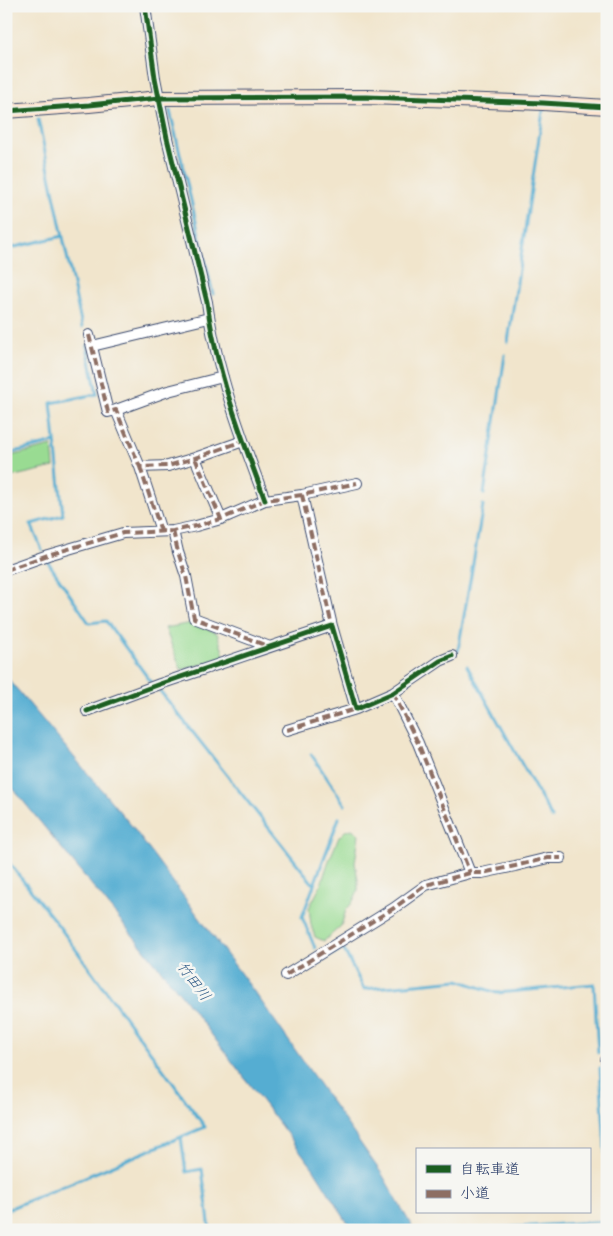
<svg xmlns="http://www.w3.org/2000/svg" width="613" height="1236" font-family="'Shantell Sans','Klee One',sans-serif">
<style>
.green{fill:#99db92;stroke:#5a8578}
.water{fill:#55add2;stroke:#386e98}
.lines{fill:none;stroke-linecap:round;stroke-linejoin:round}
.stream{stroke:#55add2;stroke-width:3}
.street-casing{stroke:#3b4a6e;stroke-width:12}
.secondary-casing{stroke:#3b4a6e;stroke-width:16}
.street{stroke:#fff;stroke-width:10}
.secondary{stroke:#fce5d0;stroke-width:14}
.quiet{stroke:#8d6e63;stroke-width:4;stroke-dasharray:8 4;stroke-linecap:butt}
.cycleway-casing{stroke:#f6f6f2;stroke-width:8}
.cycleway{stroke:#1b5e20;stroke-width:5}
.labels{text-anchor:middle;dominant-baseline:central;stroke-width:5;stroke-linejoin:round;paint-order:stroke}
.water-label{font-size:15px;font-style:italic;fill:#2f5b87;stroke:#f6f6f2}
</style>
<rect width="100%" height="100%" fill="#f6f6f2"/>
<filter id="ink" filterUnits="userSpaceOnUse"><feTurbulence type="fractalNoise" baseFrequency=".02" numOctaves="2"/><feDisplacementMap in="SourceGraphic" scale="10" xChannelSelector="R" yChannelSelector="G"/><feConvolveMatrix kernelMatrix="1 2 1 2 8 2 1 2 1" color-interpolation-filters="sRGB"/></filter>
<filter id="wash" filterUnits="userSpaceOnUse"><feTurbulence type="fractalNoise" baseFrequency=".0096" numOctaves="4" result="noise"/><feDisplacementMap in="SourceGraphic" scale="20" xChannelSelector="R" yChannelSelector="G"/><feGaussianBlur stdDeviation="1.12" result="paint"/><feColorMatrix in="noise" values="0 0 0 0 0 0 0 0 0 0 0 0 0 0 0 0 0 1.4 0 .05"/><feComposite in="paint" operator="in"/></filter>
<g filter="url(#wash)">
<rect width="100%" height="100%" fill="#f1e5cc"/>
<!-- green -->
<path class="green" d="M52,446L54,467L6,478V457Z
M192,623L217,633L225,658L181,670L165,628Z
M352,829L359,834L355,863L358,880V891L352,903L346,910L341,926L324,941L315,937L311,925L309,908L321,885L328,863L339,837L345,831Z"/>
<!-- water -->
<path class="water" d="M6,676L131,825L261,1001L382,1174L414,1230H352L313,1168L183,997L6,780Z"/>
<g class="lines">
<!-- stream -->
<path class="stream" d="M170,111L213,294
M38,119L82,327
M6,249L63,236
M508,342L543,111
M6,454L55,442
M484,494L505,355
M42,550L31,524L63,515L51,403L97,394L87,346
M48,562L89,623L106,621L151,682
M458,651L483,505
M467,666L552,818
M160,691L314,885L302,917L315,948
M311,754L345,805
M6,859L58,925L205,1127L6,1210
M314,885L339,818
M320,961L343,948L364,989L458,980L497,993L594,984L598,1053
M600,1068L607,1180
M181,1137L186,1172L202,1169L210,1230
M470,1230L607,1221"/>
</g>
</g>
<g filter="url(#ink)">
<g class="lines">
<defs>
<path id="street" d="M145,6L155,78L167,138L207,302C216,370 241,436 265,500
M89,335L108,412L116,410L140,467L168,466L195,458L243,441
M92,346L209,318
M116,410L168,391L223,377
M195,458L221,519
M140,467L161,531
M302,495L332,626
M173,531L178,552L186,576L194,618L270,647
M6,570L48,555L123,533L173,531L196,526L221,519L265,500L302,495L357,483
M393,693L418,743L470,873
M87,711L160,684L332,626L356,709L393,693L440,661L452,656
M287,730L356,709
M286,975L394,908L426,885L470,873H482L515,866L548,858H561
M606,1060L607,1066"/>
<path id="secondary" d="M6,111L89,105L159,98L367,97L543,103L607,107"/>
</defs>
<!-- street casing -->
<use href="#street" class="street-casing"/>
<!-- secondary casing -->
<use href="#secondary" class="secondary-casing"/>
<!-- street -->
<use href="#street" class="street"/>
<!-- secondary -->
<use href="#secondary" class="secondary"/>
<!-- quiet -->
<path class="quiet" d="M89,335L108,412L116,410L140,467L168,466L195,458L243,441
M195,458L221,519
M140,467L161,531
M302,495L332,626
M173,531L178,552L186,576L194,618L270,647
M6,570L48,555L123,533L173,531L196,526L221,519L265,500L302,495L357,483
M393,693L418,743L470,873
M287,730L356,709
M286,975L394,908L426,885L470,873H482L515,866L548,858H561"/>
<defs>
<path id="cycleway" d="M145,6L155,78L167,138L207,302C216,370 241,436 265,500
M6,111L89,105L159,98L367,97L543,103L607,107
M87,711L160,684L332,626L356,709L393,693L440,661L452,656"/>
</defs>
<!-- cycleway casing -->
<use href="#cycleway" class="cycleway-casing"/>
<!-- cycleway -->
<use href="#cycleway" class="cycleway"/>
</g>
</g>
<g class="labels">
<!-- water labels -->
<g class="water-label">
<text transform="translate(194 981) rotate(53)">竹田川</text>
</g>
</g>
<!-- margin -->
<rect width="613" height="1236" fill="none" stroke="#f6f6f2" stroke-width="25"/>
<!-- legend -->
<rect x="416" y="1148" width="175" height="65" fill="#f6f6f2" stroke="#9ea6b7"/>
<rect x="426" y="1165" width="25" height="8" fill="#1b5e20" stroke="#9ea6b7"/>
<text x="460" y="1174" font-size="15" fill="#1b2f5e">自転車道</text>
<rect x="426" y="1190" width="25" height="8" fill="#8d6e63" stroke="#9ea6b7"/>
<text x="460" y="1198" font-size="15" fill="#1b2f5e">小道</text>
</svg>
